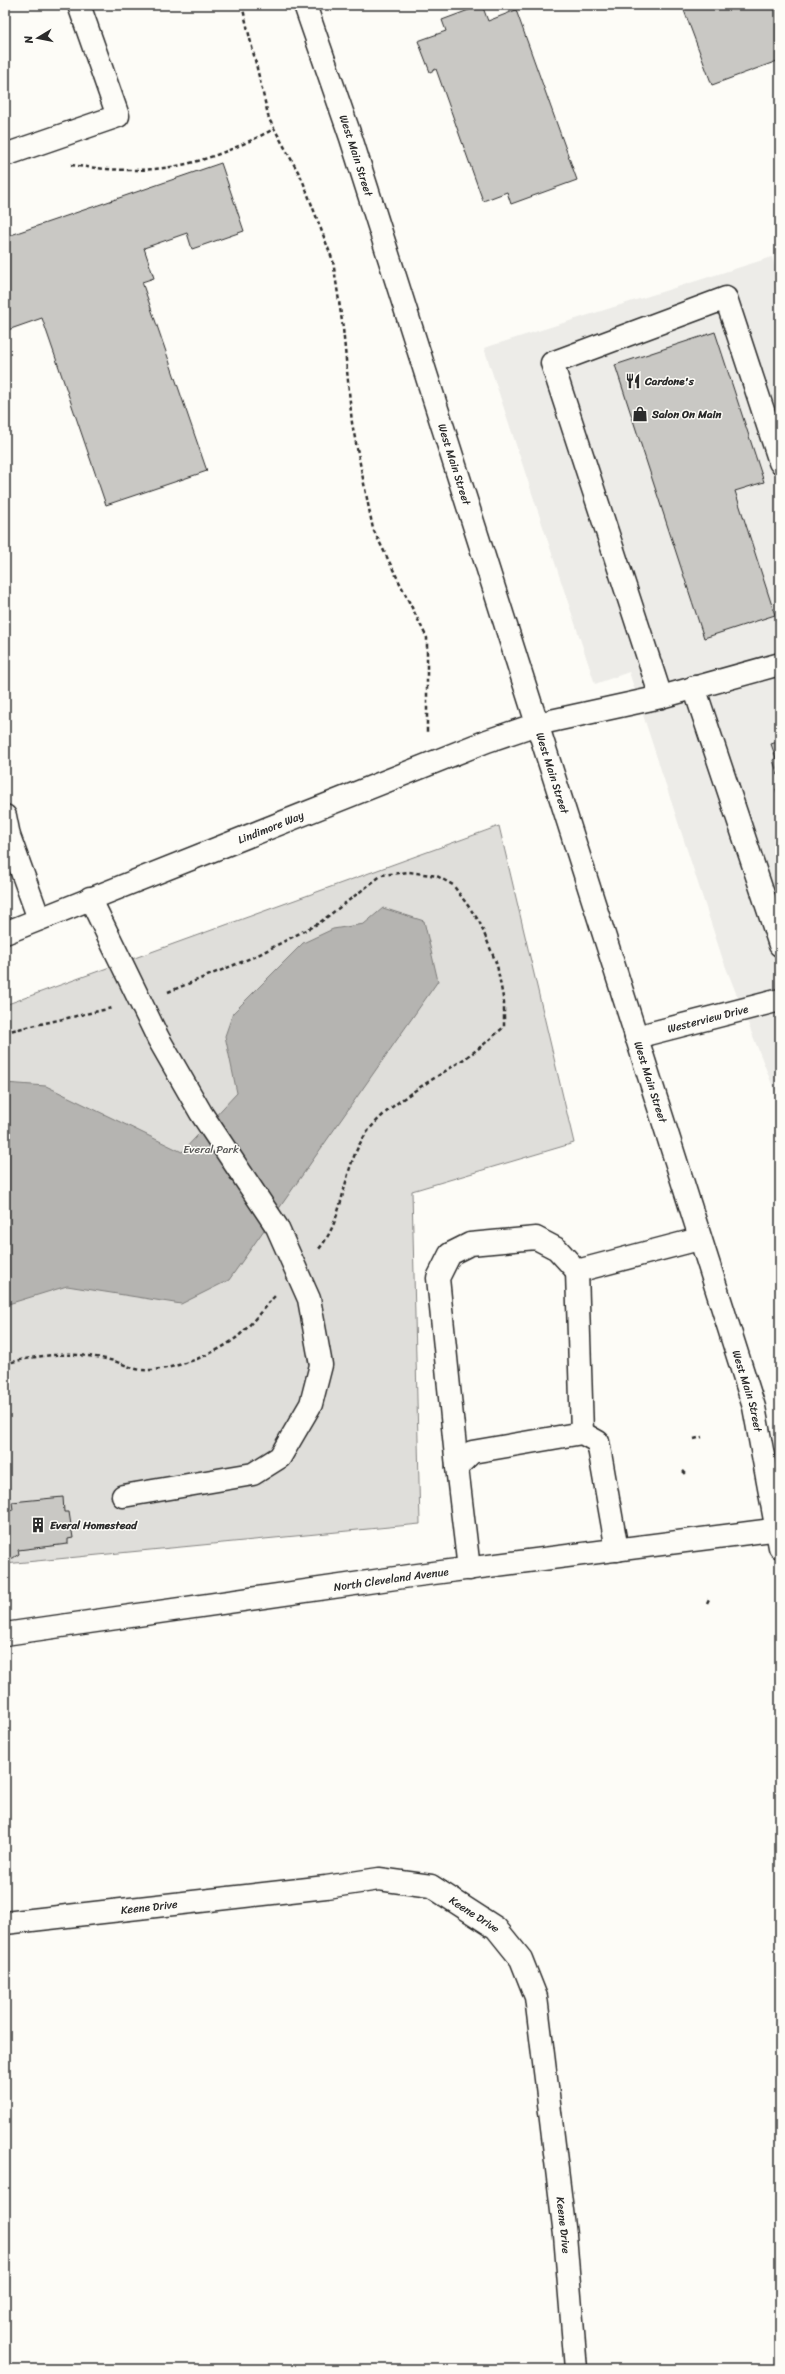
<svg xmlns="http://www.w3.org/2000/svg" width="785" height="2374" font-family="Sriracha,sans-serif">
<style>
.built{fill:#edece8}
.green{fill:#dfdeda;stroke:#858482}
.water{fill:#b5b4b1;stroke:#7e7d7b}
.building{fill:#c9c8c4;stroke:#2b2b2b}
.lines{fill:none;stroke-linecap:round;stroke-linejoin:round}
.minor-casing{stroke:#2b2b2b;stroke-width:25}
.major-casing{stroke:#2b2b2b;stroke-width:25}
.path{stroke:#2b2b2b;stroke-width:2.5;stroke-dasharray:4 3;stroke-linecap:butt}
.minor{stroke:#fdfcf7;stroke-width:22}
.major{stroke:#fdfcf7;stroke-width:22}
.labels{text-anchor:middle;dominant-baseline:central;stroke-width:3;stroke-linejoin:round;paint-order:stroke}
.street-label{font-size:11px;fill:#2b2b2b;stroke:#fdfcf7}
.poi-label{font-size:11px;font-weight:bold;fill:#2b2b2b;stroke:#fdfcf7;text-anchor:start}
.park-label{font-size:11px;fill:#585857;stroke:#fdfcf7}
</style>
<rect width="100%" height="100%" fill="#fdfcf7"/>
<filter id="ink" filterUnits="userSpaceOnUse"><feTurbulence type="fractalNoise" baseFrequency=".025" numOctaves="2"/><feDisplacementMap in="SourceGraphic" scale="8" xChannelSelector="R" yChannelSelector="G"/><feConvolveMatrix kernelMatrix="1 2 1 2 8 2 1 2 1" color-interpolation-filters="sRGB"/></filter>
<g filter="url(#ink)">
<!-- built -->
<path class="built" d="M772,257L780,281V1096L777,1097L723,960L629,672L595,684L484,348Z"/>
<!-- green -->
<path class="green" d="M499,826L574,1143L412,1191L420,1524L5,1564V1005Z"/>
<!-- water -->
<path class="water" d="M383,908L424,921L438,981L229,1280L181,1304L67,1286L5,1305V1083L46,1086L182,1152L237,1093L225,1036L233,1013L303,943L333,929L364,924Z"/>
<!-- building -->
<path class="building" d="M482,5L488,21L516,10L577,180L511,204L507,192L483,201L436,69L430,72L418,41L446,31L442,20Z
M682,5H780V60L712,85Z
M221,163L244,231L192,249L187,233L144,248L154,278L142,282L207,471L106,505L42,318L5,331V237Z
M715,332L764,482L735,491L775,615L704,638L615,365Z
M780,741V782L773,760L776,758L771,744Z
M780,788V801L776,789Z
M63,1497L64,1512H69L73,1538L68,1539V1544L18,1550L19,1554L13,1558L5,1560V1511L13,1510L12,1502Z"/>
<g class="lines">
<defs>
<g id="minor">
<path d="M5,155L118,116L79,5"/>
<path d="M694,687L780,945"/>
<path d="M661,697L552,363L726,298L780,462"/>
<path d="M5,816L9,836L39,919"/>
<path d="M90,898L158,1038L201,1113L277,1227L309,1299L321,1365L311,1404L280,1457L253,1474L123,1496"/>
<path id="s1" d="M5,933L487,741L537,724L661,697L780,664"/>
<path id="s2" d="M636,1037L780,1000"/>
<path d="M582,1433L577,1271L699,1239"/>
<path d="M457,1467L438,1278L450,1254L470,1244L536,1238L557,1249L577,1271"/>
<path d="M469,1569L457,1467L472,1452L582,1433L598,1442L617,1550"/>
<path id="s3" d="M5,1923L326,1887L379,1879L431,1886L496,1928L521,1959L536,1997L565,2235L576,2369"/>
</g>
<g id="major">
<path id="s4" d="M305,5L351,138L754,1407L780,1547"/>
<path id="s5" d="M5,1634L410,1576L780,1529"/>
</g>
</defs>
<!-- minor casing -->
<use href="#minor" class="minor-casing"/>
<!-- major casing -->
<use href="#major" class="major-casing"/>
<!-- path -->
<path class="path" d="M242,5L269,119L302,179L333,261L343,328L352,423L373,529L427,638V734
M71,165C156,177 198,168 274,129
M168,992L256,956L319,923L382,875L409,872L437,876L453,885L479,921L497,965L504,1003V1027C493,1036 483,1046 471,1054C437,1079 384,1103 362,1140C341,1175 345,1219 318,1250
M5,1032L112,1008
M5,1364C39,1354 75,1351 110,1360C120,1362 131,1369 142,1370C169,1372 214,1355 236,1338C250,1327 262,1309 275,1296
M694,1439L702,1437
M683,1471L686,1474
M707,1603L710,1597"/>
<!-- minor -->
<use href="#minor" class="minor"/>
<!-- major -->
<use href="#major" class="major"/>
</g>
</g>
<!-- icons -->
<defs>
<symbol id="restaurant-bare" viewBox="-9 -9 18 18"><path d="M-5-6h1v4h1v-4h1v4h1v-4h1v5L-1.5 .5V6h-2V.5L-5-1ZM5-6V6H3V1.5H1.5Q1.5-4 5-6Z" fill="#2b2b2b" stroke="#fdfcf7" stroke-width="2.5" paint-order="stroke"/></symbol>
<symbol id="shop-bare" viewBox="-9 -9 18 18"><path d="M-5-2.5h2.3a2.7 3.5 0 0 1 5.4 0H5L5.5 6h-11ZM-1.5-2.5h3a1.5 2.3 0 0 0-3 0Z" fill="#2b2b2b" stroke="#fdfcf7" stroke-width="2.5" paint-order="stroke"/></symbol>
<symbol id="building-bare" viewBox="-9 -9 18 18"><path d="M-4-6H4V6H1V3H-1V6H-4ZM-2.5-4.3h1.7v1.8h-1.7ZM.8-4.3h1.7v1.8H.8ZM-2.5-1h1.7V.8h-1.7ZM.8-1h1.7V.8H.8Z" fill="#2b2b2b" stroke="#fdfcf7" stroke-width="2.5" paint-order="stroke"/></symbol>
</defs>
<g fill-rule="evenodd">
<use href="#restaurant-bare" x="622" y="370" width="22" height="22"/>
<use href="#shop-bare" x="629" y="403" width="22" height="22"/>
<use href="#building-bare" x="27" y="1514" width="22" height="22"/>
</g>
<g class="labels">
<!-- street labels -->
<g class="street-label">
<text stroke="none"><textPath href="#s4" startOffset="159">West Main Street</textPath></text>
<text stroke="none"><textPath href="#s4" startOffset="483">West Main Street</textPath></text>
<text stroke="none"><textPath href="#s4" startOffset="807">West Main Street</textPath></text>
<text stroke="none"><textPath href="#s1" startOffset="286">Lindimore Way</textPath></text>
<text stroke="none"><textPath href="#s2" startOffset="74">Westerview Drive</textPath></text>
<text stroke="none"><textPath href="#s4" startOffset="1131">West Main Street</textPath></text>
<text stroke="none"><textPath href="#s4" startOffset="1455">West Main Street</textPath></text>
<text stroke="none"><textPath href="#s5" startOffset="390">North Cleveland Avenue</textPath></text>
<text stroke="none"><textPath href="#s3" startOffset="145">Keene Drive</textPath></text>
<text stroke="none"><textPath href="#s3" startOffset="481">Keene Drive</textPath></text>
<text stroke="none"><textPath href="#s3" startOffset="817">Keene Drive</textPath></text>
</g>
<!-- poi labels -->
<g class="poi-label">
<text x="645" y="381">Cardone's</text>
<text x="652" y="414">Salon On Main</text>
<text x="50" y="1525">Everal Homestead</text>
</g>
<!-- park labels -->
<g class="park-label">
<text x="211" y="1149">Everal Park</text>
</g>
</g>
<!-- margin -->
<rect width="785" height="2374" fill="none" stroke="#fdfcf7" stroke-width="20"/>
<rect x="10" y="10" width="765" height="2354" fill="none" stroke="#2b2b2b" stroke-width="1.5" filter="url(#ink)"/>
<!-- north arrow -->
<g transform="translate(38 38) rotate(260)" stroke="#fdfcf7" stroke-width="3" paint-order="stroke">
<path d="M0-3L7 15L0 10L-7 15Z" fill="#2b2b2b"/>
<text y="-6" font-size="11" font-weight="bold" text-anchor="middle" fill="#2b2b2b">N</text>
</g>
</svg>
